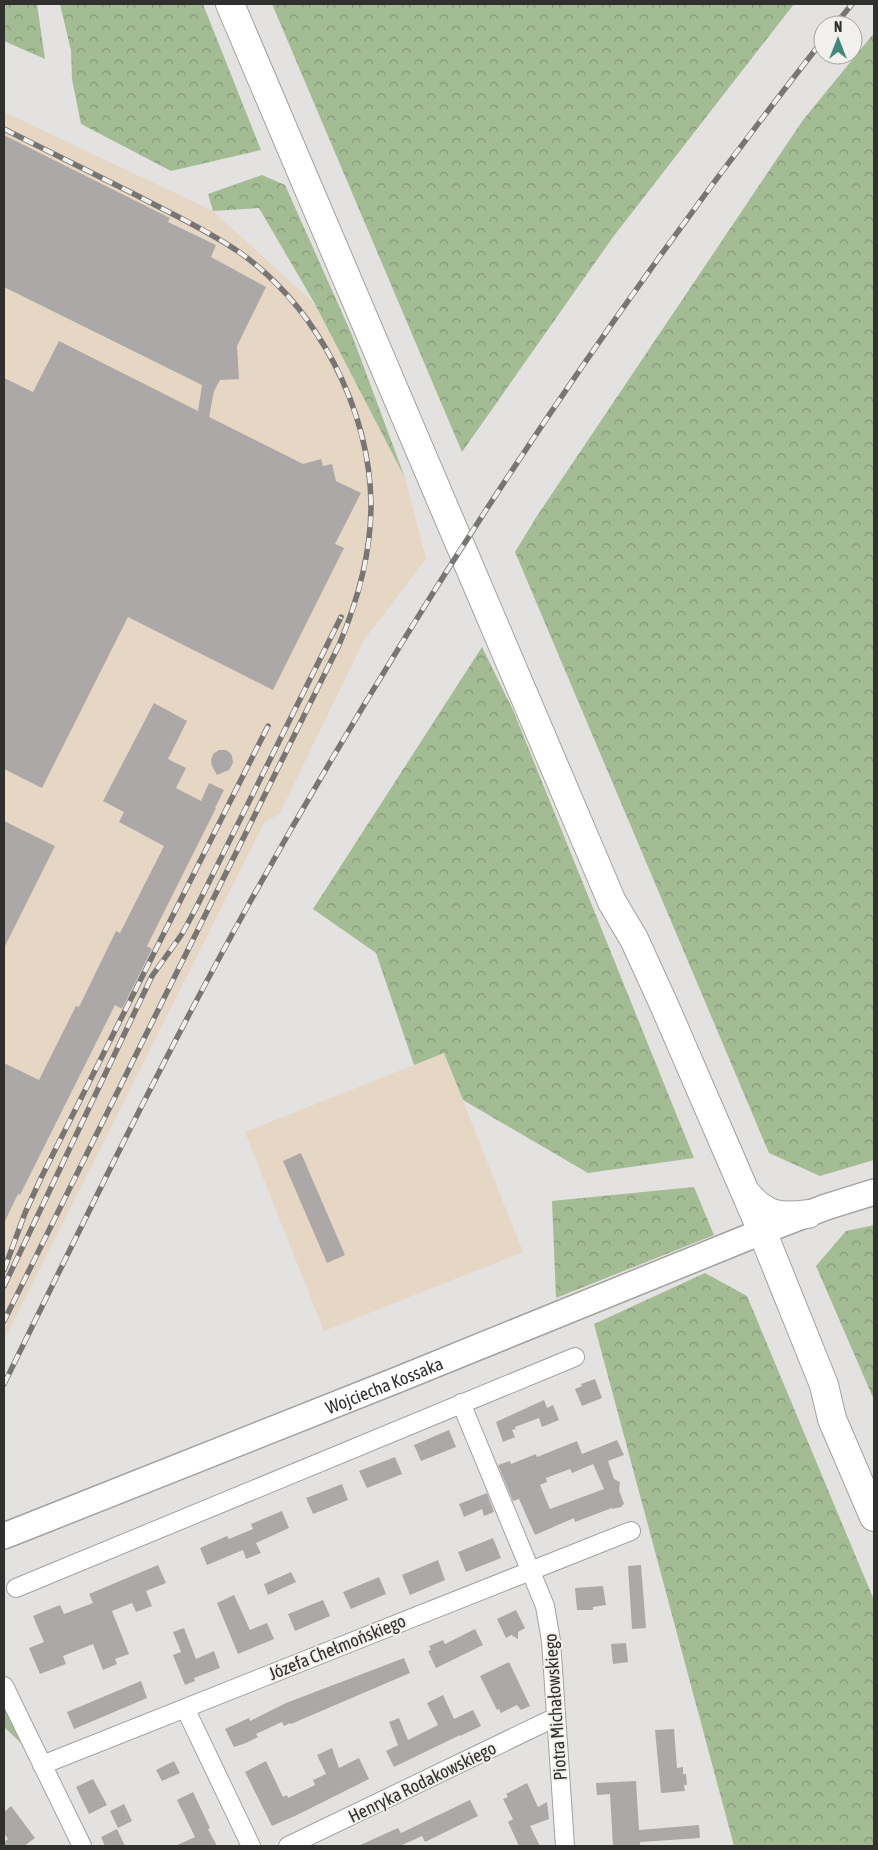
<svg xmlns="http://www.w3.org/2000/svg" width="878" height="1850" font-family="'Asap Condensed',sans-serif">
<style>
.industrial{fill:#e6d6c4}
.green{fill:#a3bc94}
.forest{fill:url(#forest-crowns)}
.building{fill:#aca8a7;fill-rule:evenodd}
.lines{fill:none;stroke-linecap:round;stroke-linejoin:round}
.street-casing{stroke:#a3a19f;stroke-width:20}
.secondary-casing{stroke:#a3a19f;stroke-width:28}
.highway-casing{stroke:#a3a19f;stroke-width:30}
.street{stroke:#fff;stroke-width:18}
.secondary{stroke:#fff;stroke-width:25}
.highway{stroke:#fff;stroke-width:28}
.rail-casing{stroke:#777675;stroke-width:5.5}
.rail{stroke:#f1f0ed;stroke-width:4;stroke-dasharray:11;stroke-linecap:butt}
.labels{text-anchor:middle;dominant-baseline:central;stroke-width:4;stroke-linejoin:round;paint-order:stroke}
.street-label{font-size:18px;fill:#30302f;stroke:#f1f0ed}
</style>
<defs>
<pattern id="forest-crowns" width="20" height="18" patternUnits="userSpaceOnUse" patternTransform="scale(1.25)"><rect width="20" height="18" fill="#a3bc94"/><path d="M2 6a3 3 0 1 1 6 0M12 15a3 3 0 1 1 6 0" fill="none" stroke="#859979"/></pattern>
</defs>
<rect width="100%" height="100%" fill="#e4e2e0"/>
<!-- industrial -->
<path class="industrial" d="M4,112L213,211L315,304L405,478L426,559L364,640L280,813L264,823L4,1340Z
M444,1053L523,1252L324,1331L245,1132Z"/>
<!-- green -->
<path class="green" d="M4,1701L24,1744L23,1745L4,1727Z"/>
<!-- forest -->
<path class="forest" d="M4,4H37L45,59L4,41Z
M60,4H203L261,150L171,171L81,124L72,79L71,51Z
M272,4H794L613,237L462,452Z
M874,33V1160L820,1176L769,1153L515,552L537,516L803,120Z
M262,175L285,185L352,335L405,478L315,304L259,208L213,211L208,194Z
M482,647L513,710L694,1158L588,1173L463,1100L444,1053L414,1065L376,953L313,909Z
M694,1187L714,1235L556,1298L552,1201Z
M874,1225V1400L816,1266L846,1231Z
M705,1273L747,1296L874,1600V1846H734L594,1324Z"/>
<!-- building -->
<path class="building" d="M4,135L170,218L168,222L216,245L211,257L266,287L237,346L239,379L220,380L214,391L209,417L303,464L321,459L323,466L332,464L336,481L361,493L335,544L344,548L273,690L128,617L42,788L4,769V378L33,392L59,341L198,411L202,385L4,287Z
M154,703L187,721L168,759L186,768L176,788L201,801L209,783L224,790L215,808H216L147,946L152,949L122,1009L115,1005L20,1195L18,1194L4,1223V1063L39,1080L76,1006L79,1007L116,931L120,933L164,846L119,822L124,812L103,801Z
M219,750H226L230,753L232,756L233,763L229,770L217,775L212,766L211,760L213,754Z
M4,821L55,846L4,948Z
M301,1153L345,1255L327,1263L283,1161Z
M595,1379L602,1398L582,1406L575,1389L582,1386L581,1384Z
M544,1400L547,1408L553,1405L559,1420L542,1427L539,1418L515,1427L516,1429L512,1430L515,1437L503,1442L496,1422Z
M449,1430L456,1447L421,1461L414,1445Z
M617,1440L624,1455L608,1461L614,1479L620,1482L619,1490L624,1504L621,1507L612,1509V1508L575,1522L574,1518L535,1535L519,1499L513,1501L498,1465L510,1461L511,1464L536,1454L537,1457L577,1441L582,1454ZM593,1464L604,1489L550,1509L540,1485L547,1482L546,1478L570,1469L572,1473Z
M395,1457L402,1474L367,1488L359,1471Z
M342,1484L348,1500L313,1514L306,1498Z
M487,1493L494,1512L484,1516L482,1509L464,1517L459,1504Z
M282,1511L289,1528L256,1543L261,1553L246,1559L243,1550L207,1565L200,1548L227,1536L229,1539L253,1529L251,1524Z
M493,1538L501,1558L466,1572L458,1552Z
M438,1560L445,1580L410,1595L402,1575Z
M158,1565L166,1583L146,1591L152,1606L136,1612L132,1603L112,1611L129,1654L115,1659L117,1664L103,1670L93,1644L63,1656L66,1664L40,1674L29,1648L44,1642L33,1616L60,1605L64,1614L93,1603L89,1594Z
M641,1565L646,1628L632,1629L628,1566Z
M291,1572L296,1582L268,1595L264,1584Z
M379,1577L386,1594L351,1609L343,1592Z
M603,1586L606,1605L593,1607V1610H577L575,1588Z
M234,1595L250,1630L267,1623L274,1639L238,1654L217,1603Z
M323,1600L330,1616L295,1631L288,1614Z
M516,1610L525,1628L518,1632V1639L511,1635L506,1638L497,1619Z
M184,1628L196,1659L214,1651L220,1668L194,1678L195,1681L185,1685L173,1655L181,1652L173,1632Z
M475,1629L483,1645L436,1668L428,1651L431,1650L429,1646L443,1640L445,1644Z
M626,1643L628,1662L613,1664L611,1644Z
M404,1658L410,1673L291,1724L290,1723L284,1726L282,1722L256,1734L258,1737L246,1743L234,1747L225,1729L249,1718L250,1721L286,1703Z
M509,1662L530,1706L521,1710L517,1705L501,1713L499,1709L497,1710L480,1676Z
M141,1681L147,1698L74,1729L67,1712Z
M443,1695L454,1719L473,1710L481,1726L460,1736V1735L394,1767L386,1751L398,1745L389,1722L399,1718L408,1740L438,1725L427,1703Z
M674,1729L677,1768L683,1767V1774H686L687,1785H684L685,1791L661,1793L655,1730Z
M332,1748L339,1768L359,1758L369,1779L297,1815L272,1826L245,1772L266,1761L283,1797L287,1795L288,1798L315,1785L313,1780L326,1774L317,1755Z
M174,1761L180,1773L162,1781L156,1770Z
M93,1779L107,1805L89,1814L76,1787Z
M636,1781L639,1830L699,1825L700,1838L640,1842V1846H613L610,1794L597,1795L596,1783Z
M527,1783L538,1807L547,1802L549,1819L530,1826L540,1846H519L508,1822L513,1819L503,1799L508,1797L506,1794Z
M193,1792L210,1828L208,1829L217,1846H175L195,1837L177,1800Z
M470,1800L478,1816L425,1842L422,1836L400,1846H358L398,1828L401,1833Z
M124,1804L132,1821L118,1828L110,1811Z
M11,1806L35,1838L24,1846H4V1842L8,1839L4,1833V1812Z
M117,1829L125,1846H105L101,1837Z"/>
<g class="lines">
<defs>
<path id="street" d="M461,1403L545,1606L551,1641L565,1846
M16,1588L575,1357
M4,1686L82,1846
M185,1708L251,1846
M42,1765L631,1531
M288,1846L556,1717"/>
<g id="secondary">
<path id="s1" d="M4,1536L397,1380L766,1230L826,1207L874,1192"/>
</g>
<path id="highway" d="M230,4L612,902L634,939L665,1007L762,1231L824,1385L832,1419L874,1517
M746,1193C765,1216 780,1218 808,1214"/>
</defs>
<!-- street casing -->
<use href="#street" class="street-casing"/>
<!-- secondary casing -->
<use href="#secondary" class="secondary-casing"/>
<!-- highway casing -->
<use href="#highway" class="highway-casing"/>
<!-- street -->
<use href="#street" class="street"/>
<!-- secondary -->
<use href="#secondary" class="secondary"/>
<!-- highway -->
<use href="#highway" class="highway"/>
<defs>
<path id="rail" d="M835,25L852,4
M4,129C48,151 92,173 136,195C170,213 207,230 239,252C317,307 370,409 371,505C371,554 358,600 339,645L4,1321
M4,1270L25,1213L41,1178L268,726
M4,1286L152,976L182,934L196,908L341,617
M4,1384C82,1225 159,1066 245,911C414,606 607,314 823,40"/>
</defs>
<!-- rail casing -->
<use href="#rail" class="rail-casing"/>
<!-- rail -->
<use href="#rail" class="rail"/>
</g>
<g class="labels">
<!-- street labels -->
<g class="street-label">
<text stroke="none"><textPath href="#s1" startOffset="409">Wojciecha Kossaka</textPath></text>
<text transform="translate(337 1647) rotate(-22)">Józefa Chełmońskiego</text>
<text transform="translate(555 1707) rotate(-94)">Piotra Michałowskiego</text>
<text transform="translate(422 1782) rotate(-26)">Henryka Rodakowskiego</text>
</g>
</g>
<!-- border -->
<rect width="878" height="1850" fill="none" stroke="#30302f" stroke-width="10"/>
<!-- north arrow -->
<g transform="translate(838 40)"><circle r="24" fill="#f1f0ed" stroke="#a4a3a1"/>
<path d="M0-4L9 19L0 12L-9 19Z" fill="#42877d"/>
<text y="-8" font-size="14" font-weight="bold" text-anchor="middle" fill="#30302f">N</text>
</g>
</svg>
